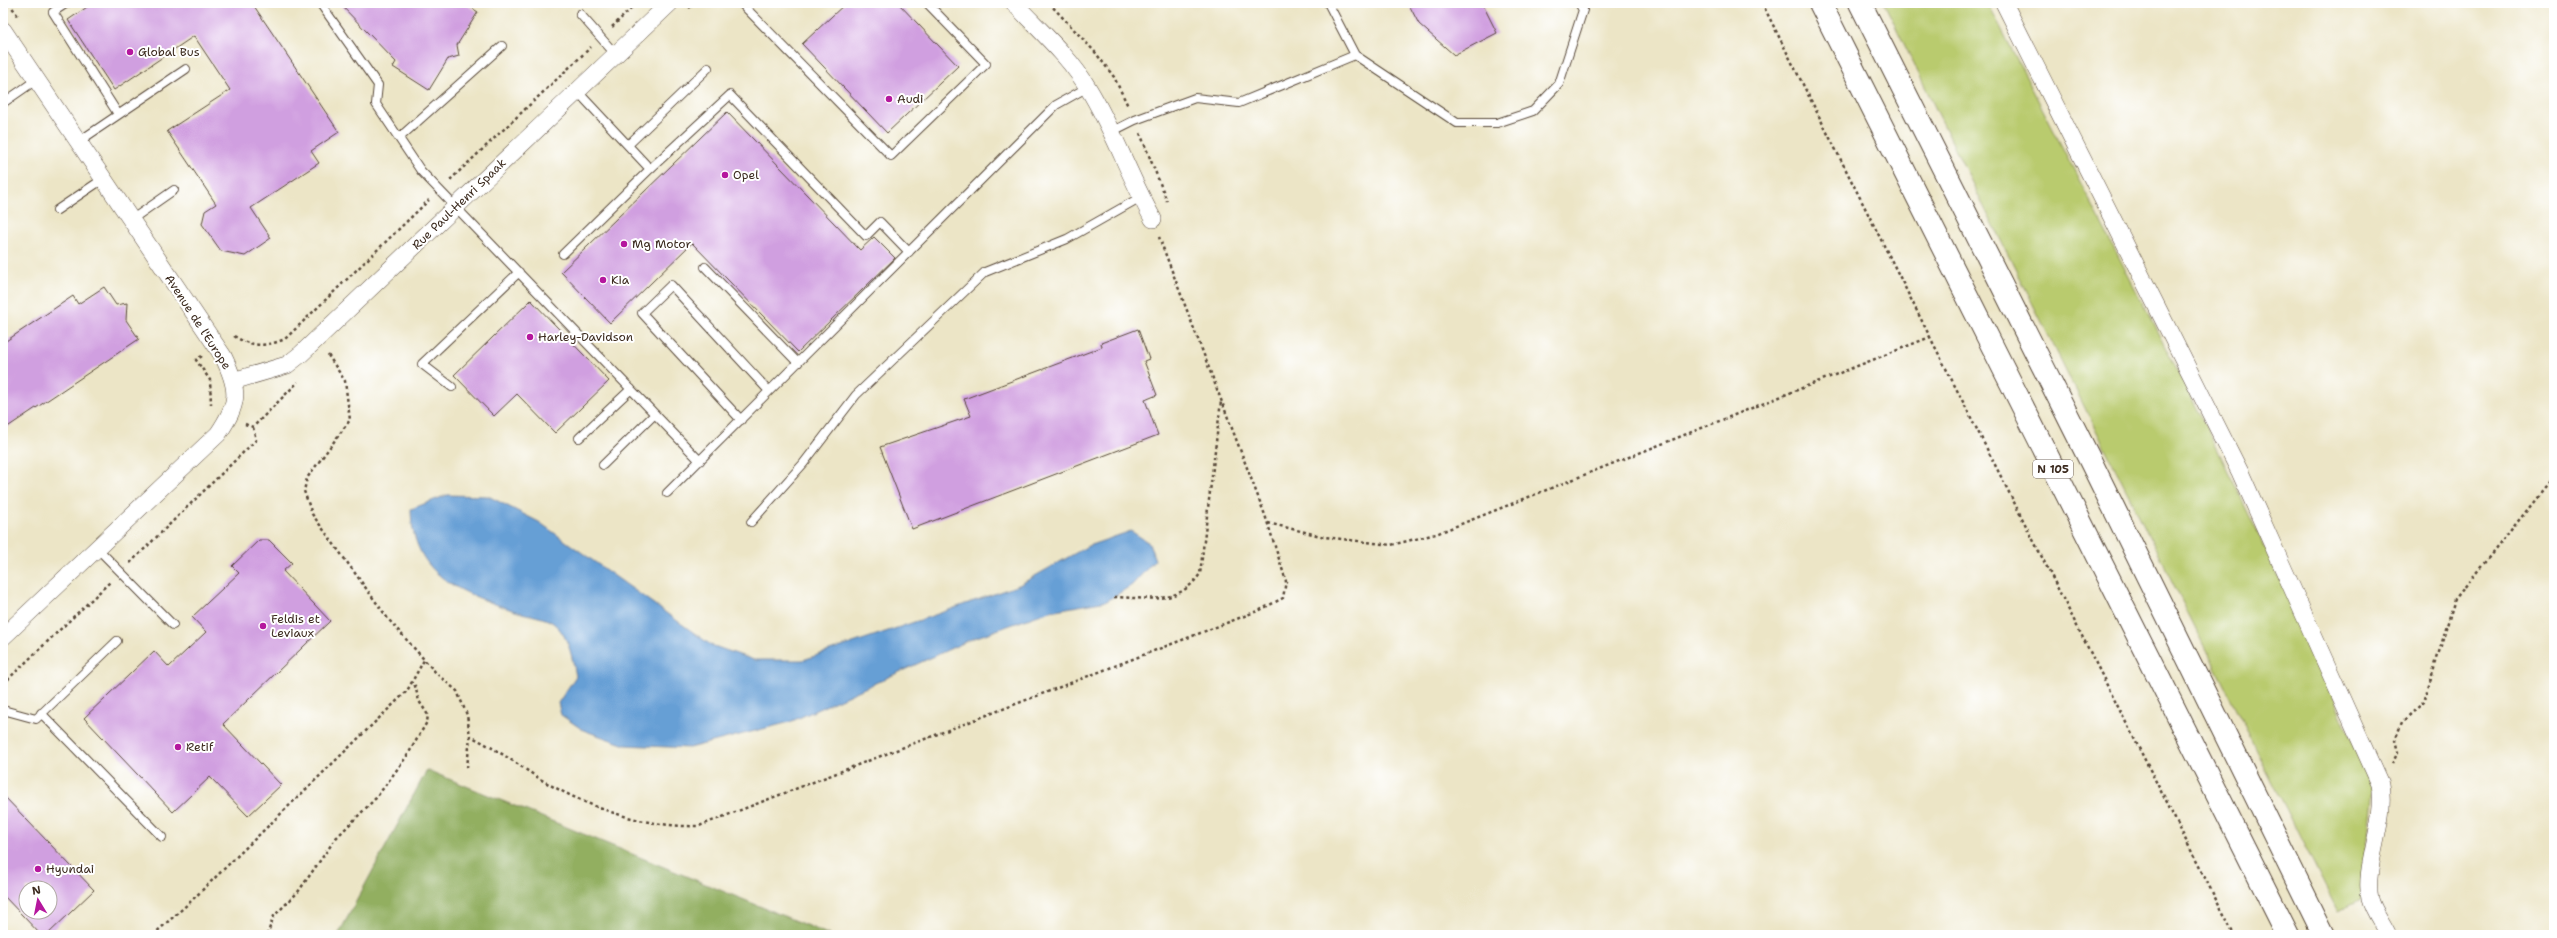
<svg xmlns="http://www.w3.org/2000/svg" width="2557" height="938" font-family="'Shantell Sans',sans-serif">
<style>
.green{fill:#b9cb6e;stroke:#7a7a46}
.forest{fill:#92af61;stroke:#666c40}
.water{fill:#669fd5;stroke:#50647a}
.building{fill:#d09fe0;fill-rule:evenodd}
.lines{fill:none;stroke-linecap:round;stroke-linejoin:round}
.lane-casing{stroke:#564637;stroke-width:10}
.street-casing{stroke:#564637;stroke-width:18}
.highway-casing{stroke:#564637;stroke-width:24}
.path{stroke:#564637;stroke-width:2.5;stroke-dasharray:3 3;stroke-linecap:butt}
.lane{stroke:#fff;stroke-width:8}
.street{stroke:#fff;stroke-width:17}
.highway{stroke:#fff;stroke-width:22}
.poi-dot{fill:#b5179e;stroke:#fff;stroke-width:1.5}
.labels{text-anchor:middle;dominant-baseline:central;stroke-width:4;stroke-linejoin:round;paint-order:stroke}
.shield{fill:#fff;stroke:#766a62;stroke-width:1}
.shield-label{font-size:11px;font-weight:bold;fill:#3b2a1e}
.poi-label{font-size:12px;fill:#3b2a1e;stroke:#fff;text-anchor:start}
.street-label{font-size:12px;fill:#3b2a1e;stroke:#fff}
</style>
<rect width="100%" height="100%" fill="#fff"/>
<filter id="ink" filterUnits="userSpaceOnUse"><feTurbulence type="fractalNoise" baseFrequency=".025" numOctaves="2"/><feDisplacementMap in="SourceGraphic" scale="8" xChannelSelector="R" yChannelSelector="G"/><feConvolveMatrix kernelMatrix="1 2 1 2 8 2 1 2 1" color-interpolation-filters="sRGB"/></filter>
<filter id="wash" filterUnits="userSpaceOnUse"><feTurbulence type="fractalNoise" baseFrequency=".012" numOctaves="4" result="noise"/><feDisplacementMap in="SourceGraphic" scale="16" xChannelSelector="R" yChannelSelector="G"/><feGaussianBlur stdDeviation="0.9" result="paint"/><feColorMatrix in="noise" values="0 0 0 0 0 0 0 0 0 0 0 0 0 0 0 0 0 1.4 0 .05"/><feComposite in="paint" operator="in"/></filter>
<g filter="url(#wash)">
<rect width="100%" height="100%" fill="#ece5c6"/>
<!-- green -->
<path class="green" d="M1884,3H1988L2213,440L2303,627L2373,789L2361,900L2338,912L1975,189Z"/>
<!-- forest -->
<path class="forest" d="M427,770L830,935H338Z"/>
<!-- water -->
<path class="water" d="M447,495L488,496L539,522L711,645L754,660H803L929,617L1019,585L1088,546L1131,531L1149,543L1155,560L1132,585L1107,601L1050,611L974,638L790,722L689,748L625,745L583,730L561,715L558,703L576,676C572,658 569,635 553,623C545,617 528,615 518,612C463,593 412,578 411,509Z"/>
<g id="blocks">
<!-- building -->
<path class="building" d="M93,3H252L339,132L311,151L319,163L251,208L271,238L245,256L221,251L202,224L205,211L216,204L167,131L230,90L194,36L114,90L68,20Z
M339,3H464L478,12L457,45L459,56L448,59L429,90L393,67L396,62Z
M846,3H898L958,66L887,133L802,44Z
M1408,3H1482L1497,33L1454,55L1419,24Z
M727,112L860,250L874,237L895,258L798,352L692,243L610,323L561,272Z
M104,287L116,305L127,303L126,320L139,339L3,430V343L73,296L78,304Z
M531,300L609,381L555,433L517,394L494,416L454,375Z
M1138,329L1149,359L1144,361L1157,395L1145,400L1158,435L912,529L880,447L971,416L964,399L1102,347L1101,343Z
M259,540H269L292,563L283,571L330,621L223,724L281,785L248,816L210,777L173,812L84,718L154,651L169,667L206,632L192,617L239,573L232,566Z
M3,795L94,890L47,935H41L3,895ZM26,888H50V912H26Z"/>
</g>
</g>
<g filter="url(#ink)">
<use href="#blocks" fill-opacity="0" stroke="#564637" stroke-width="1"/>
<g class="lines">
<defs>
<path id="lane" d="M67,3L53,12L118,114
M320,3L378,85L376,104L421,171L700,461
M741,3L891,156L986,64L927,3
M1328,3L1355,55L1457,123H1497L1533,111L1559,84L1583,10L1579,3
M580,14L616,55
M577,91L650,169L730,95L866,236L880,222L909,252
M3,103L36,80
M1113,131L1135,120L1195,98L1239,103L1355,55
M399,138L502,46
M78,142L186,69
M628,145L708,68
M57,210L103,179
M131,220L174,190
M563,254L650,169
M705,267L798,363
M452,387L422,364L519,272
M741,420L642,313L671,285L769,391
M579,438L631,389
M603,465L655,414
M667,493L1056,105L1088,87
M751,522L803,464L856,395L985,272L1067,239L1141,197
M98,549L173,625
M3,710L36,719L117,641
M41,713L162,837"/>
<path id="street" d="M1014,3C1039,30 1069,56 1088,88C1114,130 1129,176 1153,219
M2004,3L2240,472L2380,784C2387,822 2363,865 2370,899C2373,911 2383,924 2388,935
M3,30L223,356C240,391 239,403 218,434L3,637
M233,381L287,365L301,354L670,3"/>
<path id="highway" d="M1820,3L2288,935
M1860,3L2092,464L2324,935"/>
</defs>
<!-- lane casing -->
<use href="#lane" class="lane-casing"/>
<!-- street casing -->
<use href="#street" class="street-casing"/>
<!-- highway casing -->
<use href="#highway" class="highway-casing"/>
<!-- path -->
<path class="path" d="M9,3L18,16
M1049,3L1095,52L1114,77L1128,106
M1762,3L1930,337
M689,8L694,3
M612,27L637,3
M1140,133L1167,201
M450,180L591,47
M234,336C251,347 266,347 285,339L429,200
M328,355L345,381L350,420L307,478L304,491L312,514L389,620L437,674L457,691L467,715L470,736C495,748 517,764 540,779C587,807 644,828 699,826L1260,610L1283,598L1286,581L1265,515L1159,237
M202,356L196,360L210,380L211,404
M245,424L253,427L298,382
M1268,523L1325,537L1391,545L1436,534L1930,337L2234,935
M130,563L256,440L253,427
M1114,597C1149,598 1177,606 1200,574L1221,401
M3,684L111,581
M2392,764L2398,752L2395,740L2402,722L2424,702L2455,599L2554,477
M467,768L470,736
M153,935L189,903L407,691L424,660
M267,935L274,916L298,892L336,838L376,798L407,756L427,722L428,715L419,701L414,682"/>
<!-- lane -->
<use href="#lane" class="lane"/>
<!-- street -->
<use href="#street" class="street"/>
<!-- highway -->
<use href="#highway" class="highway"/>
</g>
</g>
<!-- markers -->
<g class="poi-dot">
<circle cx="130" cy="52" r="4"/>
<circle cx="889" cy="99" r="4"/>
<circle cx="725" cy="175" r="4"/>
<circle cx="624" cy="244" r="4"/>
<circle cx="603" cy="280" r="4"/>
<circle cx="530" cy="337" r="4"/>
<circle cx="263" cy="626" r="4"/>
<circle cx="178" cy="747" r="4"/>
<circle cx="38" cy="869" r="4"/>
</g>
<g class="labels">
<!-- shield labels -->
<rect class="shield" x="2033" y="460" width="40" height="18" rx="3"/>
<g class="shield-label">
<text x="2053" y="469">N 105</text>
</g>
<!-- poi labels -->
<g class="poi-label">
<text x="138" y="52">Global Bus</text>
<text x="897" y="99">Audi</text>
<text x="733" y="175">Opel</text>
<text x="632" y="244">Mg Motor</text>
<text x="611" y="280">Kia</text>
<text x="538" y="337">Harley-Davidson</text>
<text x="271" y="619">Feldis et<tspan x="271" dy="14">Leviaux</tspan></text>
<text x="186" y="747">Retif</text>
<text x="46" y="869">Hyundai</text>
</g>
<!-- street labels -->
<g class="street-label">
<text transform="translate(459 204) rotate(-44)">Rue Paul-Henri Spaak</text>
<text transform="translate(198 322) rotate(57)">Avenue de l'Europe</text>
</g>
</g>
<!-- margin -->
<rect width="2557" height="938" fill="none" stroke="#fff" stroke-width="16"/>
<!-- north arrow -->
<g transform="translate(38 900) rotate(350)"><circle r="19" fill="#ffffff" stroke="#b1aaa5"/>
<path d="M0-3L7 15L0 10L-7 15Z" fill="#b5179e"/>
<text y="-6" font-size="11" font-weight="bold" text-anchor="middle" fill="#3b2a1e">N</text>
</g>
</svg>
